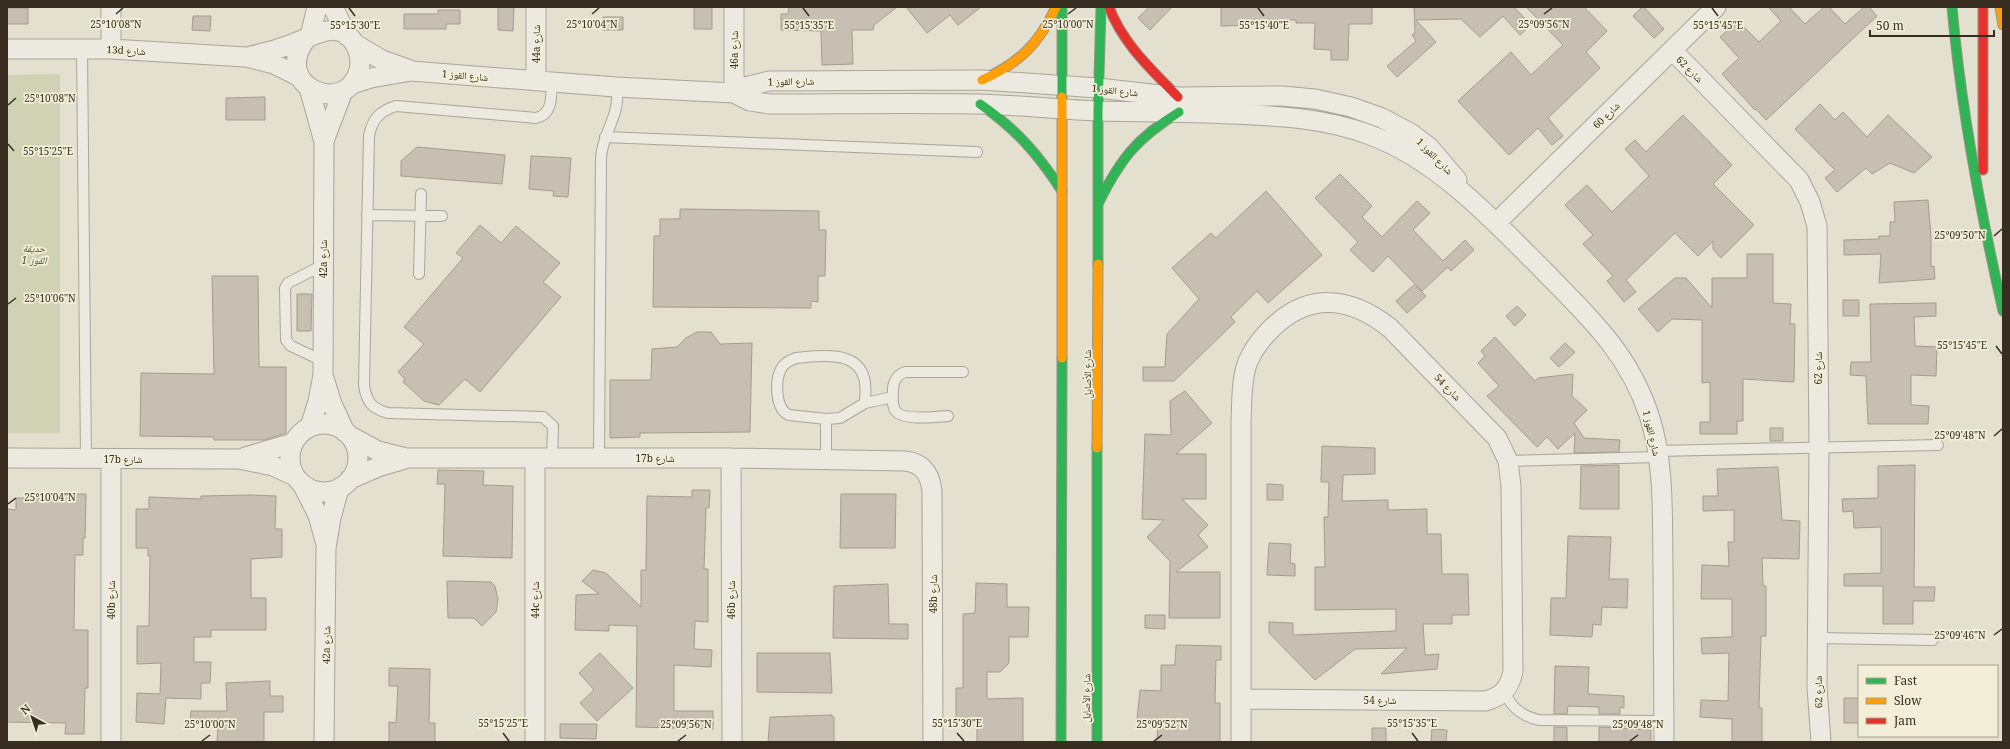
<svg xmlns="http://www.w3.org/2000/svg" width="2010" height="749" font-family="'Noto Serif','Noto Naskh Arabic',serif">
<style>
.green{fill:#cfd3b4}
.building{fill:#c7bfb1;stroke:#a39c8f}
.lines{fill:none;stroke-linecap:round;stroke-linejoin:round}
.lane-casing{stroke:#a9a598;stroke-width:12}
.street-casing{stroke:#a9a598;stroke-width:21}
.fast-casing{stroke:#999488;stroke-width:11}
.slow-casing{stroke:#999488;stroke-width:11}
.jam-casing{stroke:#999488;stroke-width:11}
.lane{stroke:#ece9e1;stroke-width:10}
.street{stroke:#ece9e1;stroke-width:19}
.fast{stroke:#30b455;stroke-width:9}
.slow{stroke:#ff9f0a;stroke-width:9}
.jam{stroke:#e5322d;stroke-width:9}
.ticks{fill:none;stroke:#372e21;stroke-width:1.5}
.labels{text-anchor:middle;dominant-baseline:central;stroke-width:3.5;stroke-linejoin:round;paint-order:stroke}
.street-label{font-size:10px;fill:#372e21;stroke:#f3eed7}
.park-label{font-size:10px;font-style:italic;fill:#435229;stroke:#f3eed7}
.ticks-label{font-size:10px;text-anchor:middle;fill:#372e21;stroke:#f3eed7;stroke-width:3.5;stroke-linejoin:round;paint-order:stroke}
</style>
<rect width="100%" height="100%" fill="#e3e0d0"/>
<!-- green -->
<path class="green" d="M60,74V433H7V75Z"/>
<!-- building -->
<path class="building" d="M498,7H514L513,31L498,30Z
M694,7H712V29H694Z
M789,7H897L874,25L873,30H852L853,64L822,65L821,31L781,30V14H788Z
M906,7H981L958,25L950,15L927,33Z
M1149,7H1172L1150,30L1138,18Z
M1221,7H1372V24H1349L1348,60H1331V50L1314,49L1315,23H1296V20H1261V25L1221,26Z
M1414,7H1514L1531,25L1520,35L1503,16L1480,37L1461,19L1416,20L1436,42L1397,77L1387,66L1416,41L1412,35L1415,33Z
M1526,7H1584L1607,31L1586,52L1600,68L1548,118L1563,136L1552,145L1538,128L1509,155L1458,101L1511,52L1531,75L1563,45Z
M1642,7H1644L1664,29L1654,38L1633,16Z
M1768,7H1789L1805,24L1824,7H1829L1845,24L1864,7H1869L1877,16L1766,120L1756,109L1755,110L1722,74L1739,58L1720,37L1738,21L1759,42L1781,21Z
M7,8H28V24H7Z
M438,10H460V24H446V29H404V14H438Z
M193,16H211L210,31L192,30Z
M603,17H623V30H603Z
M265,97V120H226V98Z
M1820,104L1835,120L1843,112L1867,137L1888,115L1932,157L1914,173L1890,163L1872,174L1866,168L1837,192L1825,178L1835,170L1795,129Z
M1683,115L1732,165L1713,184L1754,225L1721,258L1713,249V241L1698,256L1675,233L1626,280L1636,292L1624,302L1607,281L1613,276L1583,244L1593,235L1565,205L1587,185L1612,212L1649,176L1625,149L1635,140L1646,152Z
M417,147L505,155L502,184L401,176V161Z
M531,156L571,158L568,197L553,196L554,191L529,189Z
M1340,174L1372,206L1362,217L1382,237L1417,201L1430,213L1413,230L1443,261L1465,240L1474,250L1451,271L1448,267L1422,291L1416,286L1426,296L1407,313L1396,301L1415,284L1388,256L1373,272L1350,250L1358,242L1315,198Z
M1266,191L1322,255L1268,303L1257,291L1231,317L1235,322L1174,381H1143V367H1165L1167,334L1199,299L1172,268L1211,233L1216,238Z
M1928,200L1931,237V267L1934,266L1935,279L1879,283L1881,254L1844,255V240L1879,239V236H1890V222H1895L1894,202Z
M680,209L819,211V230H826L825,276H818V302L811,301V308L653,307L654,236H660V219H680Z
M480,225L501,243L516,226L560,263L543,282L561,297L480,392L465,379L439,405L424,401L403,382L405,379L398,372L424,344L404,327L463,258L456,253Z
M1747,254H1773V303L1791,304L1790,324H1795L1794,382L1743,379V421H1737V434H1700V422H1710V382L1702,383V320L1672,319L1658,332L1638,309L1675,278H1686L1712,308V278H1747Z
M212,276H258L259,367H286V433L264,440H214V437L140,436L141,373L214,374Z
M297,294H312L311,331H297Z
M1843,300H1859V316H1843Z
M1936,303V316L1914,317L1915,346L1937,347L1936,376L1911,375V405L1929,406L1928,424H1868L1866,376L1850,375L1851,362H1871L1870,304Z
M1517,306L1526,315L1515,326L1506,316Z
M697,332H711L720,344L752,343L750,432L640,433V437L610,438V380H651L652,349L677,347L686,338Z
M1495,337L1535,381L1538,378L1573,374L1572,396L1587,410L1574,423L1584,438L1620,440L1619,452L1574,453L1575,433L1558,449L1547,437L1537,447L1487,396L1499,386L1478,363L1485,356L1481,351Z
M1565,343L1575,352L1559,367L1550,358Z
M1185,391L1212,423L1176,454H1206V499H1182L1208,525L1198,535L1208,547L1176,572H1220V618H1169L1170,561L1147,537L1164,520L1142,519L1145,434L1171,435L1170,401Z
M1770,428H1783V441H1770Z
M1322,446L1375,448V474L1343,475L1342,501L1388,500V510L1427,509V534H1441L1442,574H1468L1469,615H1452V624H1423L1425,655L1439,654L1437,669L1381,674L1407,648L1355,649L1315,680L1269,633V622L1293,623V635L1396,631V609L1315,610V567H1325L1324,517H1328L1329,482H1321Z
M1619,465V509H1580L1581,466Z
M1915,465L1914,587H1935L1934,601H1913V624H1883V586H1844V574L1881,573V527L1854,528L1853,511L1843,512L1842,499L1878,498V466Z
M1778,467L1782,520L1800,521L1799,559L1762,558L1763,586H1766V636H1761L1759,708H1762V742H1732V719L1700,717L1701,700L1728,701L1729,653L1702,654L1701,638L1732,637V599H1701L1702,565L1729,566L1728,542H1734V510L1703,511V496H1718L1717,469Z
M438,470L484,471L483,485L513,486L512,558L443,556L445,484H437Z
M1267,484L1283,485V500H1267Z
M692,490H710L709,508H706L704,569H708V622L695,621L694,649L712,650L711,667L674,665V711H713V729L636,727L637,626L609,625V631L575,630L576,595L599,594L582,581L593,570L606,573L641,607V570H646L647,496L692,497Z
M54,494H86L85,538H83V555H75L74,630H88V688H85L84,734H65L66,723L7,722V509L16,510V498H54Z
M841,494H896L895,548H840Z
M251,495L276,496L275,529H282V557L251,559V598H266V630H211V637H194V662H211L210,683H201V699L166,698L164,724L136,722L137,693L160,694L161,663L137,664V626H149L150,556H148V548H136V509H149V497L201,499V496Z
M1568,536L1611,537L1609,579H1628L1627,608L1602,607L1601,625L1593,624L1592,637L1550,635L1551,598H1566Z
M1269,543L1291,544L1290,563L1295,564V576L1267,575Z
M447,581L491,582L495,586L498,599L496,612L482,626L474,618H448Z
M976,583L1007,584V607H1029L1028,637H1009V663L1000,672H987V699L1023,698V742H977V721H956V688H963V614L975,613Z
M888,584L889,624H908V639L833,638L834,586Z
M1145,615H1165V629L1145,628Z
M1176,645L1221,646V660H1216L1215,703H1220V742H1157L1158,722L1137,720L1140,690L1161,691V665H1175Z
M600,653L633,688L597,721L580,703L594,690L579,673Z
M757,653H830L832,693L757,692Z
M1555,666L1589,667L1588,694L1624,696V708L1620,707V714H1599V707L1568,706L1567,714H1554Z
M389,668L430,669L429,723H435V742H389V722L396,723L398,686H389Z
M270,681V696H283V712H264V742H217L218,725L190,724L191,711H227L226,683Z
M1844,698H1859V723H1844Z
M832,715V717H834V742H768L770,717Z
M560,724H597L596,739L560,738Z
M1554,727H1567V742H1554Z
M1599,727L1651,730V742H1599Z
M1372,728H1386V742H1372Z
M1432,729L1447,730L1446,742H1431Z"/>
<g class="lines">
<defs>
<path id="lane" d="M82,49L86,459
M552,82C551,97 553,114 536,118L396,106C380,111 372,119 369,136L364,385C366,401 372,409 388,413L543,417L553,426L552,459
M605,137L977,152
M367,215L442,216
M323,265L288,283L285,288L286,340L291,346L323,361
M419,274L421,194
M865,403C865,394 867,383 863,375C854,350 817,356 796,358C790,360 784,363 781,369C775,381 775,409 789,415L826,419L840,418L865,403L893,397
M948,416C936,417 901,421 895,410C891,403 893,395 893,388C894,380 897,375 905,372H963
M1657,451L1938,445
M599,458L601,158C602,133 622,114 616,87
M826,460V419
M1508,461L1658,457
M1818,638L1933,640
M1505,692C1511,708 1522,716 1539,720L1664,721"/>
<path id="street" d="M333,7L347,36
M734,7V93
M310,36L317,7
M355,44L382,60L410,70
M7,49H111L246,57L274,64L300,77
M111,49V7
M1672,50L1799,180L1810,202L1817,226L1819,447L1817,687L1821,742
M251,56C265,53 279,49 292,44C313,37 340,16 356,46C360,54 361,62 359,70C346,118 270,86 306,39
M536,81V7
M352,84L371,78L411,71L616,87L734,93L750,101L769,104C838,104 908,103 977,104C1017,105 1057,109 1097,111C1142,112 1187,112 1232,114C1279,116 1325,118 1370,135C1438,160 1493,220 1543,270C1588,316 1628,352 1649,415C1665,463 1662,517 1663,568C1663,626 1664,684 1664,742
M309,88L324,142L323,375L318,401L310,427
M734,93L745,87L769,81L982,80L1098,88L1178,97L1282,96L1315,99L1351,107L1382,118L1412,134L1429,147L1457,180
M324,141L343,91
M1496,223L1716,7
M324,378L332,404L345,432
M290 458a34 34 0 1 1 68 0a34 34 0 1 1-68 0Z
M352,437L378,451L406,458H731L905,461C923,463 930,474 932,491L933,742
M245,457L293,443
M7,458L239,459L273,466L295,476
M731,458L732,742
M535,459V742
M350,479L378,467L405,459
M302,484L318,515L325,541
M1241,699L1485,701C1502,697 1510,688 1513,671L1511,486L1508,461L1497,438L1390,328C1350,296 1308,292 1271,329C1261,339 1252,351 1247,364C1241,382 1242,402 1241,421V742
M111,742V459
M324,742L326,548L331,518L339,488"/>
<path id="fast" d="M1952,7C1961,110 1980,210 2003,311
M1062,97V7
M980,104C1016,129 1038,154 1062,191
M1099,202C1121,158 1137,138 1179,112
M1098,264V111L1101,7
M1061,742L1062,358
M1097,742V448"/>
<path id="slow" d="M2000,7L2003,25
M982,80C1019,63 1039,44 1056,7
M1062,358V97
M1097,448L1098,264"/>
<path id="jam" d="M1109,7C1123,44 1151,69 1178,97
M1983,7V170"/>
</defs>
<!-- lane casing -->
<use href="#lane" class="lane-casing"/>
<!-- street casing -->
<use href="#street" class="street-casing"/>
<!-- fast casing -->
<use href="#fast" class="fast-casing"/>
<!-- slow casing -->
<use href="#slow" class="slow-casing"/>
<!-- jam casing -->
<use href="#jam" class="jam-casing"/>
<!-- lane -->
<use href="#lane" class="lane"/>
<!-- street -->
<use href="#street" class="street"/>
<!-- fast -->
<use href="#fast" class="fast"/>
<!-- slow -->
<use href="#slow" class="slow"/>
<!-- jam -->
<use href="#jam" class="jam"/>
</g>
<!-- ticks -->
<path class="ticks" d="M349,8L355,16M803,8L809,16M1258,8L1264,16M1712,8L1718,16M116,14L123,8M592,14L599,8M1068,14L1076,8M1544,14L1552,8M8,105L16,98M8,144L14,151M1994,236L2002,229M8,304L16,298M1996,346L2002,354M1994,436L2002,429M8,504L16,498M1994,635L2002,629M503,733L509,741M957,733L964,741M1412,733L1418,741M202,741L210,735M678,741L686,735M1154,741L1162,735M1630,741L1638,735"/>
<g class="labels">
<!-- street labels -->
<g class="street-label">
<text transform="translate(536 44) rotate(-90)">44a شارع</text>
<text transform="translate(126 50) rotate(3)">13d شارع</text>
<text transform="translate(734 50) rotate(-90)">46a شارع</text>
<text transform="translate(1690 69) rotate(45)">شارع 62</text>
<text transform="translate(465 75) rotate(5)">شارع القوز 1</text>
<text transform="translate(791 81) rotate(-1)">شارع القوز 1</text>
<text transform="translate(1115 90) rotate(6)">شارع القوز 1</text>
<text transform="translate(1606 115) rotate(-44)">شارع 60</text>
<text transform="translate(1435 156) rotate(45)">شارع القوز 1</text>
<text transform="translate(323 259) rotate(-90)">42a شارع</text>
<text transform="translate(1818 368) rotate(-90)">شارع 62</text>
<text transform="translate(1087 374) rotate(-90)">شارع الأصايل</text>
<text transform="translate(1448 387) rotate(46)">شارع 54</text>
<text transform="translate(1652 433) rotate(77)">شارع القوز 1</text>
<text x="655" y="458">17b شارع</text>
<text x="123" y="459">17b شارع</text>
<text transform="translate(933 594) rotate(-90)">48b شارع</text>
<text transform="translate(111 600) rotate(-90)">40b شارع</text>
<text transform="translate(535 600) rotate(-90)">44c شارع</text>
<text transform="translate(731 600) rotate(-90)">46b شارع</text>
<text transform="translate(326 645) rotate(-89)">42a شارع</text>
<text transform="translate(1818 692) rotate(-91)">شارع 62</text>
<text transform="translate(1086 698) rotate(-89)">شارع الأصايل</text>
<text x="1380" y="700">شارع 54</text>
</g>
<!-- park labels -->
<g class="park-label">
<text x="34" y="248">حديقة<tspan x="34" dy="12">القوز 1</tspan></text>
</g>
</g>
<g class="ticks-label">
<text x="116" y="28">25°10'08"N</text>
<text x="592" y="28">25°10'04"N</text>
<text x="1068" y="28">25°10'00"N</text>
<text x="1544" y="28">25°09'56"N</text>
<text x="355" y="29">55°15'30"E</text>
<text x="809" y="29">55°15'35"E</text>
<text x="1264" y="29">55°15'40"E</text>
<text x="1718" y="29">55°15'45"E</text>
<text x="50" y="102">25°10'08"N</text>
<text x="48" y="155">55°15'25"E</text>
<text x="1960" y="239">25°09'50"N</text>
<text x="50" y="302">25°10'06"N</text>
<text x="1962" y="349">55°15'45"E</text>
<text x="1960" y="439">25°09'48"N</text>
<text x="50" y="501">25°10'04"N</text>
<text x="1960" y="639">25°09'46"N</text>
<text x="503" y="727">55°15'25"E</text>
<text x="957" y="727">55°15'30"E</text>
<text x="1412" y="727">55°15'35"E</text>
<text x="210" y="728">25°10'00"N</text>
<text x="686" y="728">25°09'56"N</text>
<text x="1162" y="728">25°09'52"N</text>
<text x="1638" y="728">25°09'48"N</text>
</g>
<!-- border -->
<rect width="2010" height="749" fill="none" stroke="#372e21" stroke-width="16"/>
<!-- legend -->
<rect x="1858" y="665" width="140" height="72" fill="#f3eed7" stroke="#a8a18e"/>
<rect x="1866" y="678" width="20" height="6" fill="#30b455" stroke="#a8a18e"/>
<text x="1894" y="685" font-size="12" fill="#372e21">Fast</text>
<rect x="1866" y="698" width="20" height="6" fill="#ff9f0a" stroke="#a8a18e"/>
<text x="1894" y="705" font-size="12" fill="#372e21">Slow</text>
<rect x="1866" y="718" width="20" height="6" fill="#e5322d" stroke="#a8a18e"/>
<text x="1894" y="725" font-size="12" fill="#372e21">Jam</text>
<!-- north arrow -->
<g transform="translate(32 717) rotate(320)" stroke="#f3eed7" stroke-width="3" paint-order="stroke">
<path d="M0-3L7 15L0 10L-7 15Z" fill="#372e21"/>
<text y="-6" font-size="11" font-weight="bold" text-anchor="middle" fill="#372e21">N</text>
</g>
<!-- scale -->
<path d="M1870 30v6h124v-6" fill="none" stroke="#372e21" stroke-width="2"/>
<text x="1876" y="30" font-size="12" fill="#372e21" stroke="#f3eed7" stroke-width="3" paint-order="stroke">50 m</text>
</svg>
